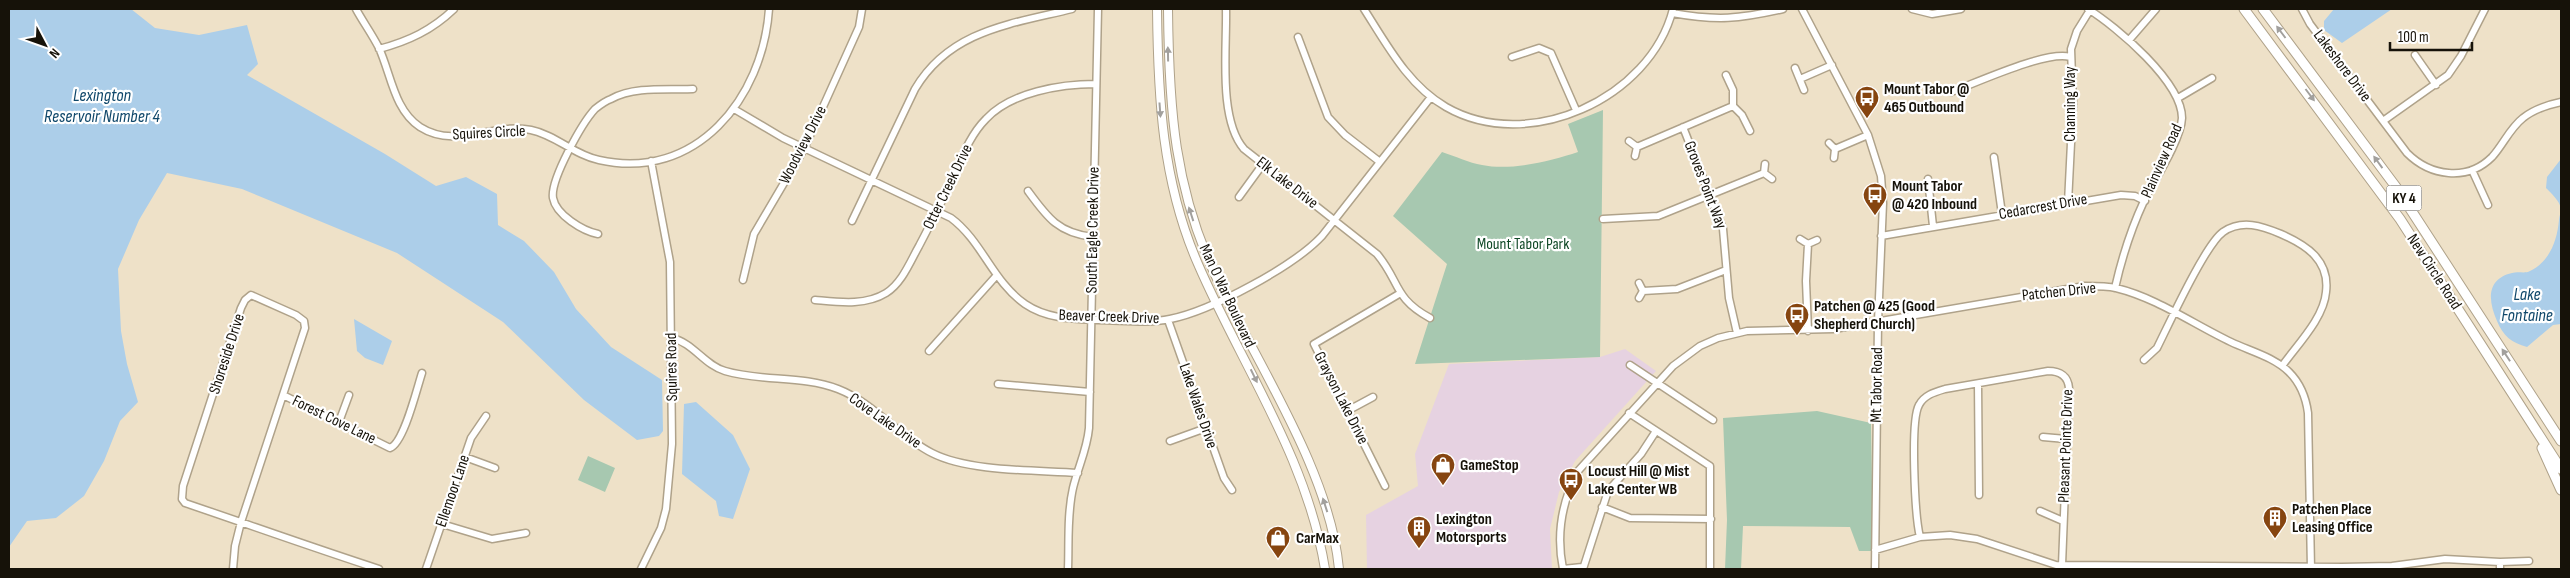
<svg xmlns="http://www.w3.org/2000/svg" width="2570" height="578" font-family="'Sofia Sans Condensed',sans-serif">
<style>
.commercial{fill:#e6d2e1}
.green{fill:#a7c8b0}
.water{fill:#accee9}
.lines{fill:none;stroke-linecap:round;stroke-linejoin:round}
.minor-casing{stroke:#afa28a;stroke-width:9}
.major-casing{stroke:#afa28a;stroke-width:10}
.highway-casing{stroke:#afa28a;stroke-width:11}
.minor{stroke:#fff;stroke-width:6}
.major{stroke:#fff;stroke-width:8}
.highway{stroke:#fff;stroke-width:9}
.oneway{fill:#a2a09d}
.labels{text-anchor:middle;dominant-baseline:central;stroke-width:4.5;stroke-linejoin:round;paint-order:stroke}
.shield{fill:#fff;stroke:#5c5953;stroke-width:1}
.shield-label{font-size:15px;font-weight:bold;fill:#161209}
.street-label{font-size:16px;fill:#161209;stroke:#fff}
.poi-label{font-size:16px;font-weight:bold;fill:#161209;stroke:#fff;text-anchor:start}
.park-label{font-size:16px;fill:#104927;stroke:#fff}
.water-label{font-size:18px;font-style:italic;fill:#0f476a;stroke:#fff}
</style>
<rect width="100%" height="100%" fill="#eee1c8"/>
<!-- commercial -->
<path class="commercial" d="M1625,349L1656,371L1575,461L1559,492L1550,529L1552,569H1367L1366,515L1418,486L1415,454L1449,364L1600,357Z"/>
<!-- green -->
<path class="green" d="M1603,110L1600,357L1415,364L1447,264L1393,216L1442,152C1455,156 1469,163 1482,165C1511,171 1551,161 1578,152L1568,124Z
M1817,411L1871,423L1873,547L1871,551H1859L1850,527L1743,526L1741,569H1725L1727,520L1723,418Z
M588,456L615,468L605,492L578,480Z"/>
<!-- water -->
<path class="water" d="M9,9H131L155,28L199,35L247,25L258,64L247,75L385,154L436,186L466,177L497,194L498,225L524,241L554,272L576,309L611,347L662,380L663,431L659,436L637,440L584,400L503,322L397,253L242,189L167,173L139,220L118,269L121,331L127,364L138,402L120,421L104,461L84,496L56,518L27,521L9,547Z
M2334,9H2392L2342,43L2324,30V21Z
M2561,159V324L2553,325L2527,347C2512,343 2503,336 2497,321C2488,301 2486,279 2512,273C2518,271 2525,274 2530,271C2550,261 2557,241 2559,220C2559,217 2561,212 2561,209C2560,201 2551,193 2546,188L2547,177Z
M354,319L392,341L383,365L365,358L357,351Z
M696,402L733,435L750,469L733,519L719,516L716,501L682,474L684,404Z"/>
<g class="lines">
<defs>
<path id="minor" d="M356,9C363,22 372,34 379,48C391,74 394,110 420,127C456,150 494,122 531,130C556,135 574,155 599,160C696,182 763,98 769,9
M1226,9C1227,48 1218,119 1244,149L1377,254C1400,281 1393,298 1430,318
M1364,9C1387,45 1408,85 1446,107C1528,154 1650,99 1673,9
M1802,9L1868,135L1881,176L1883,203L1878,322L1875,569
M1912,9L1932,14L1961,9
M2088,9C2117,27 2182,82 2182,118C2181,140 2154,181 2144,201C2131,229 2122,257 2115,288
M2302,9L2310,24L2407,153C2430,176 2467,182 2492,157C2503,145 2510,128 2523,118C2534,109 2547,105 2561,102
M1672,13C1717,21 1739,19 1783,9
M1298,37L1328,117L1345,135L1380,162
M2130,39L2156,9
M379,49C409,41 432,30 454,9
M2415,55L2436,85
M1512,57L1539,48L1551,53L1576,110
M1795,68L1804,90
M1726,75L1733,90V106L1742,115L1750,131
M1800,79L1832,65
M1951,92C1976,83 2047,50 2070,57
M2178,98L2212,78
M734,109L783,138L951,218C982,241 993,282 1025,304C1047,319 1073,319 1098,320C1121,320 1147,324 1170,319C1211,311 1294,266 1322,236L1431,97
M2383,121L2448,75L2461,56L2485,9
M1683,127L1723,229L1729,298L1737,333
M1629,141L1637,147L1635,156
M1829,143L1835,149L1834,158
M1637,147L1733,106
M1835,149L1868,135
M1994,157L2002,214
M1765,164L1764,173L1772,179
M2472,170L2488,205
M1928,179L1933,226
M1028,191C1047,217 1058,233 1093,237
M1239,197L1263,164
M2068,203L2073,103L2071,49L2077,31L2090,10
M1603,219L1658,216L1764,173
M852,221L915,89C950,30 1011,24 1072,9
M598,234C583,231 556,215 553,198C550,180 582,123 595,109C600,105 605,101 611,99C634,86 668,90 693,89
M1881,236L2121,195L2135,196L2145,201
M1800,239L1808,244L1817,240
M743,280L754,234L804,149L859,27L862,9
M1639,283L1643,291L1639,298
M1643,291L1677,289L1726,270
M815,300C838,302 865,306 886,293C902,283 910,262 919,246C930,225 941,204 951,182C961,160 969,136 986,119C1011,92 1061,84 1096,84
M1168,320L1224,478L1232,490
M1808,331L1806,281L1808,244
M671,338C693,342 704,365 725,371C762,382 802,375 838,389C874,403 898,436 932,453C969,472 1036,470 1078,473
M929,351L997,275
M2144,360L2157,348C2169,324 2205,245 2223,232C2242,219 2262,226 2281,234C2306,245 2330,260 2326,292C2324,318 2297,345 2282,366
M1630,365L1713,420
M998,384L1090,392
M1978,384L1979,495
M283,395L390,448C404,443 417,388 422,373
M1347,411L1373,397
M1629,413L1710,466V569
M339,422L349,395
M2043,437L2066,439
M1170,441L1206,428
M465,457L495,468
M1385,486L1314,344L1399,294
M1602,507L1630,518L1711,519
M2040,511L2063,521
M442,524L492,539L526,533
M1920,537C1915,517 1910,421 1919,405C1924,395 1935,392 1945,389L2048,371C2060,371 2068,376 2069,388L2062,565
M1875,550L1920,537L1950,535L1977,539L2056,565L2342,567L2392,566L2445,559L2500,562
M233,569L235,546L241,522L305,328L304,321L296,315L251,295L245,300L241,308L183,486L182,499L185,503C250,525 314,548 379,569
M426,569L471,438L486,416
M641,569L661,528L666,509L672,444L670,262L651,161
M1068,569C1069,543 1067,514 1073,488C1078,467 1087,450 1089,428L1098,9
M1563,569C1556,534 1561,503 1578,471L1673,366L1700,346L1718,338L1747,331L1834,329L2085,286C2095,286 2107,286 2116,288C2157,298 2193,324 2231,342C2250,351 2274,357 2289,372C2300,383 2306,398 2308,413L2311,569
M1563,569L1582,567
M1583,569L1608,491L1641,454L1656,431
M2500,569V562L2529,561"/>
<path id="major" d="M1157,9C1158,97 1162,182 1198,264C1242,366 1307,457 1325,569
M1168,9C1169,108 1174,190 1218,281C1260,369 1330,473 1339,569"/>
<path id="highway" d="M2244,9L2400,219L2561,469
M2263,9L2396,187L2561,441
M2542,448L2561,490"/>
</defs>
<!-- minor casing -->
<use href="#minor" class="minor-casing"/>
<!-- major casing -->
<use href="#major" class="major-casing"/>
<!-- highway casing -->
<use href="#highway" class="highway-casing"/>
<!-- minor -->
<use href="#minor" class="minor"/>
<!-- major -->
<use href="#major" class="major"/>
<!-- highway -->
<use href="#highway" class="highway"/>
</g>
<!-- one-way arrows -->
<defs><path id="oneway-solid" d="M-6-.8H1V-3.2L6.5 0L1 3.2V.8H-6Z" transform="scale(1.25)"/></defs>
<g class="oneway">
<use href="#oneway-solid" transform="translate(2281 32) rotate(-127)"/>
<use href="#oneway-solid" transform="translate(1168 54) rotate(-91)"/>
<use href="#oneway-solid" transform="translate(2310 95) rotate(53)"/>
<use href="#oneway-solid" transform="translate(1160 110) rotate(86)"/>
<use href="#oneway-solid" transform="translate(2378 162) rotate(-126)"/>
<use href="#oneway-solid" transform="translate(1191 214) rotate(-108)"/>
<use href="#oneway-solid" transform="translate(2506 355) rotate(-123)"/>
<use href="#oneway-solid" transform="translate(1254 376) rotate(64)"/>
<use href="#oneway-solid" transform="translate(1325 505) rotate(-108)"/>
</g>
<!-- icons -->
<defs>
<symbol id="bus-pin" viewBox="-11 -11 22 30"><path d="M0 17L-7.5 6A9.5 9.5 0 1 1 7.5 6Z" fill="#864510" stroke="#fff"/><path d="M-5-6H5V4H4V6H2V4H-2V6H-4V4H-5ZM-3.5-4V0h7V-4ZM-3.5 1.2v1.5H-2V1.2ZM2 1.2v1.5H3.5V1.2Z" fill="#fff"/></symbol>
<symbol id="shop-pin" viewBox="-11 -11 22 30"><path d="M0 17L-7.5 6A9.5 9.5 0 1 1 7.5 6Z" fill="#864510" stroke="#fff"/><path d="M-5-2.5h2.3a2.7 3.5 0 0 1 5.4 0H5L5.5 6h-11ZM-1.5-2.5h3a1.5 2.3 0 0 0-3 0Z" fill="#fff"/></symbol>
<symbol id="building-pin" viewBox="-11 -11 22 30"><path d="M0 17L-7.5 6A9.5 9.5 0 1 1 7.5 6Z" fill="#864510" stroke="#fff"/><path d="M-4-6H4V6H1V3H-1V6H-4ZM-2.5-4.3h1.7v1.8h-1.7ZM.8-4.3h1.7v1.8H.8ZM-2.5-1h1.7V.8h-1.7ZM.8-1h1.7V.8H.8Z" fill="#fff"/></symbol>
</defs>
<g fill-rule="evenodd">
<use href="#bus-pin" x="1853" y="84" width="28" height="38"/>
<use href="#bus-pin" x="1861" y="181" width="28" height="38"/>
<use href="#bus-pin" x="1783" y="301" width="28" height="38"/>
<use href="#shop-pin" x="1429" y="451" width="28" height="38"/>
<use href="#bus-pin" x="1557" y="466" width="28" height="38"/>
<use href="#building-pin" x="2261" y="504" width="28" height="38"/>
<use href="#building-pin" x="1405" y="514" width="28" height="38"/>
<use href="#shop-pin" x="1264" y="524" width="28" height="38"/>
</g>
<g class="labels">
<!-- shield labels -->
<rect class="shield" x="2386.5" y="185.5" width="35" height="25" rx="4"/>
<g class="shield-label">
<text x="2404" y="198">KY 4</text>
</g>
<!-- street labels -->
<g class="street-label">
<text transform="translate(2342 66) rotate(53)">Lakeshore Drive</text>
<text transform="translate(2070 104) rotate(-90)">Channing Way</text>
<text transform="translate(489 133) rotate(-3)">Squires Circle</text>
<text transform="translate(803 145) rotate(-63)">Woodview Drive</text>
<text transform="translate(2162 161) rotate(-66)">Plainview Road</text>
<text transform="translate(1287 183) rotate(38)">Elk Lake Drive</text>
<text transform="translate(1705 185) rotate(69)">Groves Point Way</text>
<text transform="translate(948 187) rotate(-64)">Otter Creek Drive</text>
<text transform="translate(2043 207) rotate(-10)">Cedarcrest Drive</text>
<text transform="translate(1093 230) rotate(-89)">South Eagle Creek Drive</text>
<text transform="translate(2434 272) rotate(57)">New Circle Road</text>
<text transform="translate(2059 292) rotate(-6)">Patchen Drive</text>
<text transform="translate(1227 296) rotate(65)">Man O War Boulevard</text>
<text transform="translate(1109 317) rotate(2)">Beaver Creek Drive</text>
<text transform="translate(227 354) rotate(-72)">Shoreside Drive</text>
<text transform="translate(672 367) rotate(-91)">Squires Road</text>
<text transform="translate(1877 385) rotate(-89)">Mt Tabor Road</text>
<text transform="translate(1341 398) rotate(63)">Grayson Lake Drive</text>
<text transform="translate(1198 406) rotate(71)">Lake Wales Drive</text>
<text transform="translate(334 420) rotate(26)">Forest Cove Lane</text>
<text transform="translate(885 421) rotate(35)">Cove Lake Drive</text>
<text transform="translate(2066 446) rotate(-88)">Pleasant Pointe Drive</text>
<text transform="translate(453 491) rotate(-71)">Ellemoor Lane</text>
</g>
<!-- poi labels -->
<g class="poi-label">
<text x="1884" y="89">Mount Tabor @<tspan x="1884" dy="18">465 Outbound</tspan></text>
<text x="1892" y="186">Mount Tabor<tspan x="1892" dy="18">@ 420 Inbound</tspan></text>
<text x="1814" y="306">Patchen @ 425 (Good<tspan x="1814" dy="18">Shepherd Church)</tspan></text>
<text x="1460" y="465">GameStop</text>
<text x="1588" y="471">Locust Hill @ Mist<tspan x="1588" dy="18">Lake Center WB</tspan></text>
<text x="2292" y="509">Patchen Place<tspan x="2292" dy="18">Leasing Office</tspan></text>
<text x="1436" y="519">Lexington<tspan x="1436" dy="18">Motorsports</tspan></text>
<text x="1296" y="538">CarMax</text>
</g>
<!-- park labels -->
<g class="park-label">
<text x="1523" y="244">Mount Tabor Park</text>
</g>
<!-- water labels -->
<g class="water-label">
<text x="102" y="95">Lexington<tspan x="102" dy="21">Reservoir Number 4</tspan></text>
<text x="2527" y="294">Lake<tspan x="2527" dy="21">Fontaine</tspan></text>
</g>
</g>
<!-- border -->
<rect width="2570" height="578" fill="none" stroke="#161209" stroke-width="20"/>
<!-- north arrow -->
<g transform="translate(45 45) rotate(131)" stroke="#ffffff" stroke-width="4" paint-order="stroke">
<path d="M0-4L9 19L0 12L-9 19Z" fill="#161209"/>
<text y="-8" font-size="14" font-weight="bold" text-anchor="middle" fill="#161209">N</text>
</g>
<!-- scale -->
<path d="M2390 42v8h82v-8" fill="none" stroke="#161209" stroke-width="2.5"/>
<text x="2398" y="42" font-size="15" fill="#161209" stroke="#ffffff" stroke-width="4" paint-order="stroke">100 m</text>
</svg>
